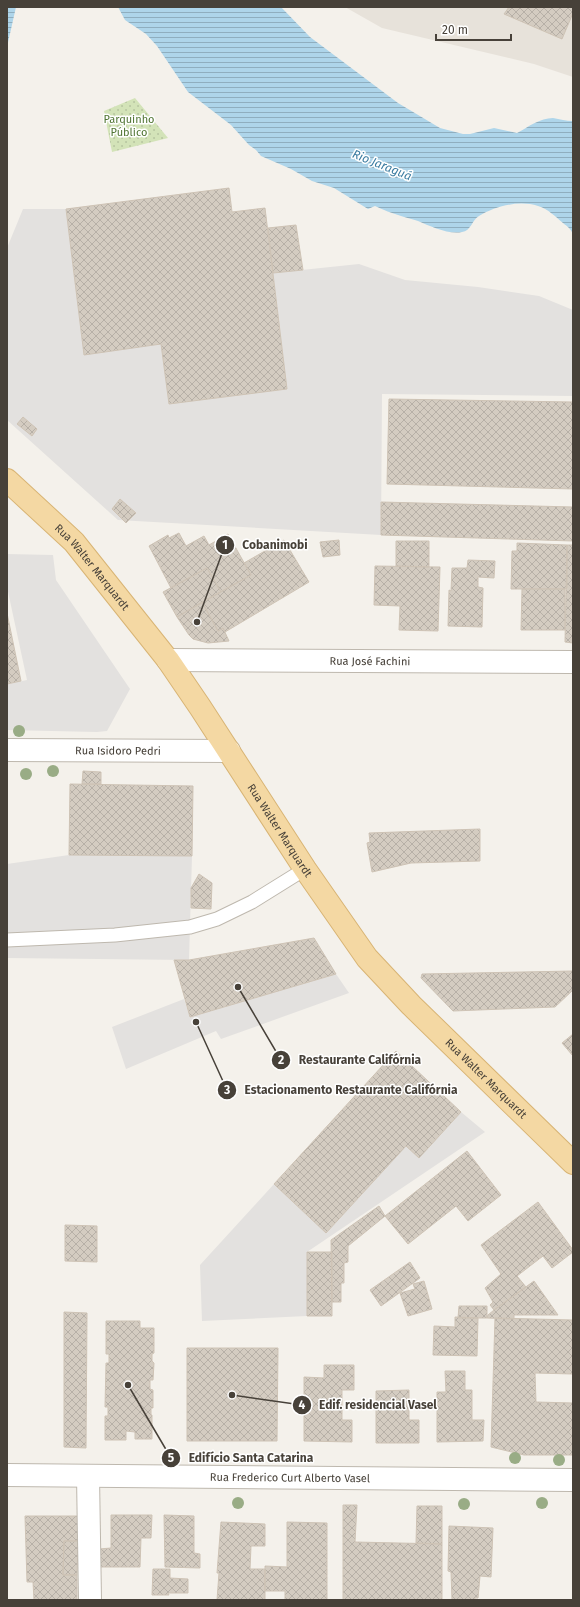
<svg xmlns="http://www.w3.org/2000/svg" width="580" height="1607" font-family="'Fira Sans',sans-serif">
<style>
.residential{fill:#e7e2da}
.grass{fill:url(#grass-dots)}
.parking{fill:#e3e1df}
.water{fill:url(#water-rules)}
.building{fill:url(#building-cross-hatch);stroke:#cec3b5}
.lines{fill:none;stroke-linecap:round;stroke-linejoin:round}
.service-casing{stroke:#beb8ae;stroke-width:15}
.minor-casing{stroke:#beb8ae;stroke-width:24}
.primary-casing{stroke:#d8b474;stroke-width:24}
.service{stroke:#fff;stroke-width:13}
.minor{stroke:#fff;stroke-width:22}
.primary{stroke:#f4d8a3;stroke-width:22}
.tree{fill:#99ac85}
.labels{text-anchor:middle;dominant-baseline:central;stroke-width:3;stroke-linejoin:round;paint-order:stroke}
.park-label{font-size:11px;fill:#4f7432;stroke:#fff}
.street-label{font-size:11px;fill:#474139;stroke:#fff}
.water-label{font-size:12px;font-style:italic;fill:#3b7ca1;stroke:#fff}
.leader{fill:none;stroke:#474139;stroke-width:1.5}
.callout-dot{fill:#474139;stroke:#fff;stroke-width:1.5}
.mark-label{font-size:12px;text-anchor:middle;font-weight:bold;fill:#fff}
.callout-label{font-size:12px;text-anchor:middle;font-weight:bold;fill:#474139;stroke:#fff;stroke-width:3;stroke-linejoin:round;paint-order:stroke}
</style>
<defs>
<pattern id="grass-dots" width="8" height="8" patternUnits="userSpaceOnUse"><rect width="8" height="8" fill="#d3e3b8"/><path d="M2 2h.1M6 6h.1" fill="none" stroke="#b6c49f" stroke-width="1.8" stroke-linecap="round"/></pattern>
<pattern id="water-rules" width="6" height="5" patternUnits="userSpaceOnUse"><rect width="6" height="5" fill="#aed5ea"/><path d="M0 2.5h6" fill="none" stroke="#8faebf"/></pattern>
<pattern id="building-cross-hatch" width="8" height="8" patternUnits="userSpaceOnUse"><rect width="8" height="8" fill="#d4ccc1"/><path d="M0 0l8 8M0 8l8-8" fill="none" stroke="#b7b0a7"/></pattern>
</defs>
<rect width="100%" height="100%" fill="#f4f1eb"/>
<!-- residential -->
<path class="residential" d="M345,7H573V77L534,64L382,28Z"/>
<!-- grass -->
<path class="grass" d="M135,98L168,138L112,152L104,111Z"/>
<!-- parking -->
<path class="parking" d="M23,209H66L84,354L161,344L169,404L287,389L273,273L359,264L405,280L478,287L539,296L573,310V396L382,394L381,535L118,520L7,420V248Z
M7,554L53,555L56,580L130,689L107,731L97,732L7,730V684L27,680L7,587Z
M69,855L192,856L189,960L7,958V864Z
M336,974L349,993L221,1039L216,1031L126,1069L112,1027L184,999L190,1017Z
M461,1112L485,1132L307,1252V1316L202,1321L200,1265L274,1184L326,1233L406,1146L419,1158Z"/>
<!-- water -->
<path class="water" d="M7,7H16L7,47Z
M118,7H281L310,37L398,103L440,128L463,134H470L494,128L517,133C528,127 540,118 553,118C560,119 566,121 573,121V234C570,228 568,227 563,223C556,217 548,209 538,206C519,200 496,206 479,216C472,220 471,231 462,232C449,235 430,226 418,221C413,219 406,218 401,216C392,213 383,210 375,206L368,209L334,188L312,181L291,169L261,156L256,150L249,145L231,125L188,92L157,46L146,34L125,20Z"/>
<!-- building -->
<path class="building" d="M509,7H573V13L562,39L504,14Z
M229,188L232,212L265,208L287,389L169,404L161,344L84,355L66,209Z
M296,225L303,270L273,273L268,228Z
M389,399L573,402V489L387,484Z
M23,417L37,429L32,436L17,424Z
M120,499L136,513L126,523L112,509Z
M381,502L573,507V541L381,535Z
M179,533L186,546L204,536L209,545L228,534L251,575L221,592L207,568L171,588L149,546L168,535L169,538Z
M284,540L309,582L225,632L223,628L218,631L202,602L251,575L244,563Z
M339,540L340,555L323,557L320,542Z
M396,541H429V567L396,566Z
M517,543L567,545V588L565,589H511L512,551H517Z
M567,545H573V643L565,642Z
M468,560L495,561L494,578L478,577V587L483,588L482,627L448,626L449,590L451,591L452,568H467Z
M375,566L440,567L438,631L399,630L400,606L374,605Z
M207,568L221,592L177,617L163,592Z
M522,589H565V630H521Z
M202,602L218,631L223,628L229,641L208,643L193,639L189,635L177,617Z
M7,613L21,681L7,684Z
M83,771L101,772V784H82Z
M70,784L193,786L192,856L69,855Z
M480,829V861L411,863L372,872L367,843L370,842L369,833Z
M199,874L212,883L211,909L191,908V888Z
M314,938L336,974L190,1017L174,960H189Z
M573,971V990L555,1007L453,1011L421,978L422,974Z
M573,1034V1056L562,1043Z
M396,1051L461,1112L419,1158L406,1146L326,1233L274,1184Z
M467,1151L501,1195L468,1221L456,1206L408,1244L385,1216Z
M538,1202L573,1250V1252L552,1268L543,1256L517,1276L526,1287L494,1310L490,1305L493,1302L485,1288L501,1274L481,1245Z
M379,1206L385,1216L348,1246V1262L344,1263V1283H341V1302H332L331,1240Z
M65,1225L97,1226V1262L65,1261Z
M307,1252H332V1316H307Z
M410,1262L420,1278L381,1306L370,1290Z
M424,1281L432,1309L408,1316L400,1293L415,1289L413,1284Z
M534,1281L558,1315H514V1319L487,1318L488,1315L494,1310Z
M459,1306H487V1318H458Z
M64,1312L87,1313L86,1448L64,1447Z
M455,1317L478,1318L477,1356L433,1355L434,1326L455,1327Z
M495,1318L573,1320V1374L535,1373L536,1402L573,1403V1455H524L491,1447Z
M106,1321H140V1328H154V1353L152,1354V1361L154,1363L153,1380H150V1389L153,1390V1408H151V1415H152V1439H135V1432L126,1431V1440H105V1416H108V1407H105L106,1363H109V1354H106Z
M187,1348H278L277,1441H187Z
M324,1365H354V1390H342V1420H352V1442L304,1441V1377L324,1378Z
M445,1371H465V1390H472V1420H484L483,1441L437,1442V1392H446Z
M409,1390V1420H419V1443H376V1391Z
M343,1505H357L355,1542L442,1544V1600H343Z
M417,1506H442V1544L416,1543Z
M111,1515H152L151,1538H141L140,1567H100L99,1549L111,1548Z
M164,1515L194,1516V1553L200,1554V1568L165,1567Z
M25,1516H78V1541H64L63,1575H77V1600H34L33,1582H27Z
M221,1522L265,1524V1546H251L250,1569H265V1600H217L219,1573H217Z
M287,1522L327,1523V1600H285V1591H265V1566L287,1567Z
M449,1526L493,1528L491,1577L480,1576L478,1598H475L474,1600H452L451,1572L448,1571Z
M64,1541H78L77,1575H63Z
M153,1569H170V1578L188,1579V1593H168L169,1595H152Z"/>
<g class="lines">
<defs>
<path id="service" d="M7,940L115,935L190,927L217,919L252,902L305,869"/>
<g id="minor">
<path id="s1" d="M168,660L573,662"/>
<path id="s2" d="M7,750L229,751"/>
<path id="s3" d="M7,1475L573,1480"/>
<path d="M88,1476L90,1600"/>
</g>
<g id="primary">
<path id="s4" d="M7,480L74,542L168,660L200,707L305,869L367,958L411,1005L573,1163"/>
</g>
</defs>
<!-- service casing -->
<use href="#service" class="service-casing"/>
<!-- minor casing -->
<use href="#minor" class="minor-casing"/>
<!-- primary casing -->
<use href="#primary" class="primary-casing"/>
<!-- service -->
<use href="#service" class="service"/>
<!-- minor -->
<use href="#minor" class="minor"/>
<!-- primary -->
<use href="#primary" class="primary"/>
</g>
<!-- trees -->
<g class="tree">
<circle cx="19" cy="731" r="6"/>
<circle cx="53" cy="771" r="6"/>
<circle cx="26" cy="774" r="6"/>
<circle cx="515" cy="1458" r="6"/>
<circle cx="559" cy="1460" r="6"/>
<circle cx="238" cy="1503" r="6"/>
<circle cx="542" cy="1503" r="6"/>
<circle cx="464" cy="1504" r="6"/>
</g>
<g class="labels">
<!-- park labels -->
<g class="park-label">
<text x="129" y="119">Parquinho<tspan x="129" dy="13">Público</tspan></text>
</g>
<!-- street labels -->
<g class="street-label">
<text stroke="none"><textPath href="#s4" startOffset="122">Rua Walter Marquardt</textPath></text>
<text stroke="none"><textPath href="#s1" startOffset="202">Rua José Fachini</textPath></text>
<text stroke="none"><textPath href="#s2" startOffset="111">Rua Isidoro Pedri</textPath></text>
<text stroke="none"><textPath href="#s4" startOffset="446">Rua Walter Marquardt</textPath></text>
<text stroke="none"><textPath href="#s4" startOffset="770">Rua Walter Marquardt</textPath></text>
<text stroke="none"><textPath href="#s3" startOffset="283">Rua Frederico Curt Alberto Vasel</textPath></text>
</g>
<!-- water labels -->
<g class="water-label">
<text transform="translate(382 165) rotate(22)">Rio Jaraguá</text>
</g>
</g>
<!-- callouts -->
<path class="leader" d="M197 622L225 545M238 987L281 1060M196 1022L227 1090M232 1395L302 1405M128 1385L171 1458"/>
<g class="callout-dot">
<circle cx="197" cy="622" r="4"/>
<circle cx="238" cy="987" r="4"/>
<circle cx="196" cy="1022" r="4"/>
<circle cx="232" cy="1395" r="4"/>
<circle cx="128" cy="1385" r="4"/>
<circle cx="225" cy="545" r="10"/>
<circle cx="281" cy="1060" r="10"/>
<circle cx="227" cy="1090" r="10"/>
<circle cx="302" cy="1405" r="10"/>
<circle cx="171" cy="1458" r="10"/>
</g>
<g class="mark-label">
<text x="225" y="549">1</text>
<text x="281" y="1064">2</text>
<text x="227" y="1094">3</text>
<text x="302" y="1409">4</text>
<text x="171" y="1462">5</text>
</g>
<g class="callout-label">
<text x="275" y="549">Cobanimobi</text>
<text x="360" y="1064">Restaurante Califórnia</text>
<text x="351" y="1094">Estacionamento Restaurante Califórnia</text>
<text x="378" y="1409">Edif. residencial Vasel</text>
<text x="251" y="1462">Edifício Santa Catarina</text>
</g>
<!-- border -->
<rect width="580" height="1607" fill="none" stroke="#474139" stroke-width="16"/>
<!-- scale -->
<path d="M436 34v6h75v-6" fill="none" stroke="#474139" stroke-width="2"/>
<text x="442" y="34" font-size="12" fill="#474139" stroke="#ffffff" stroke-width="3" paint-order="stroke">20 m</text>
</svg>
